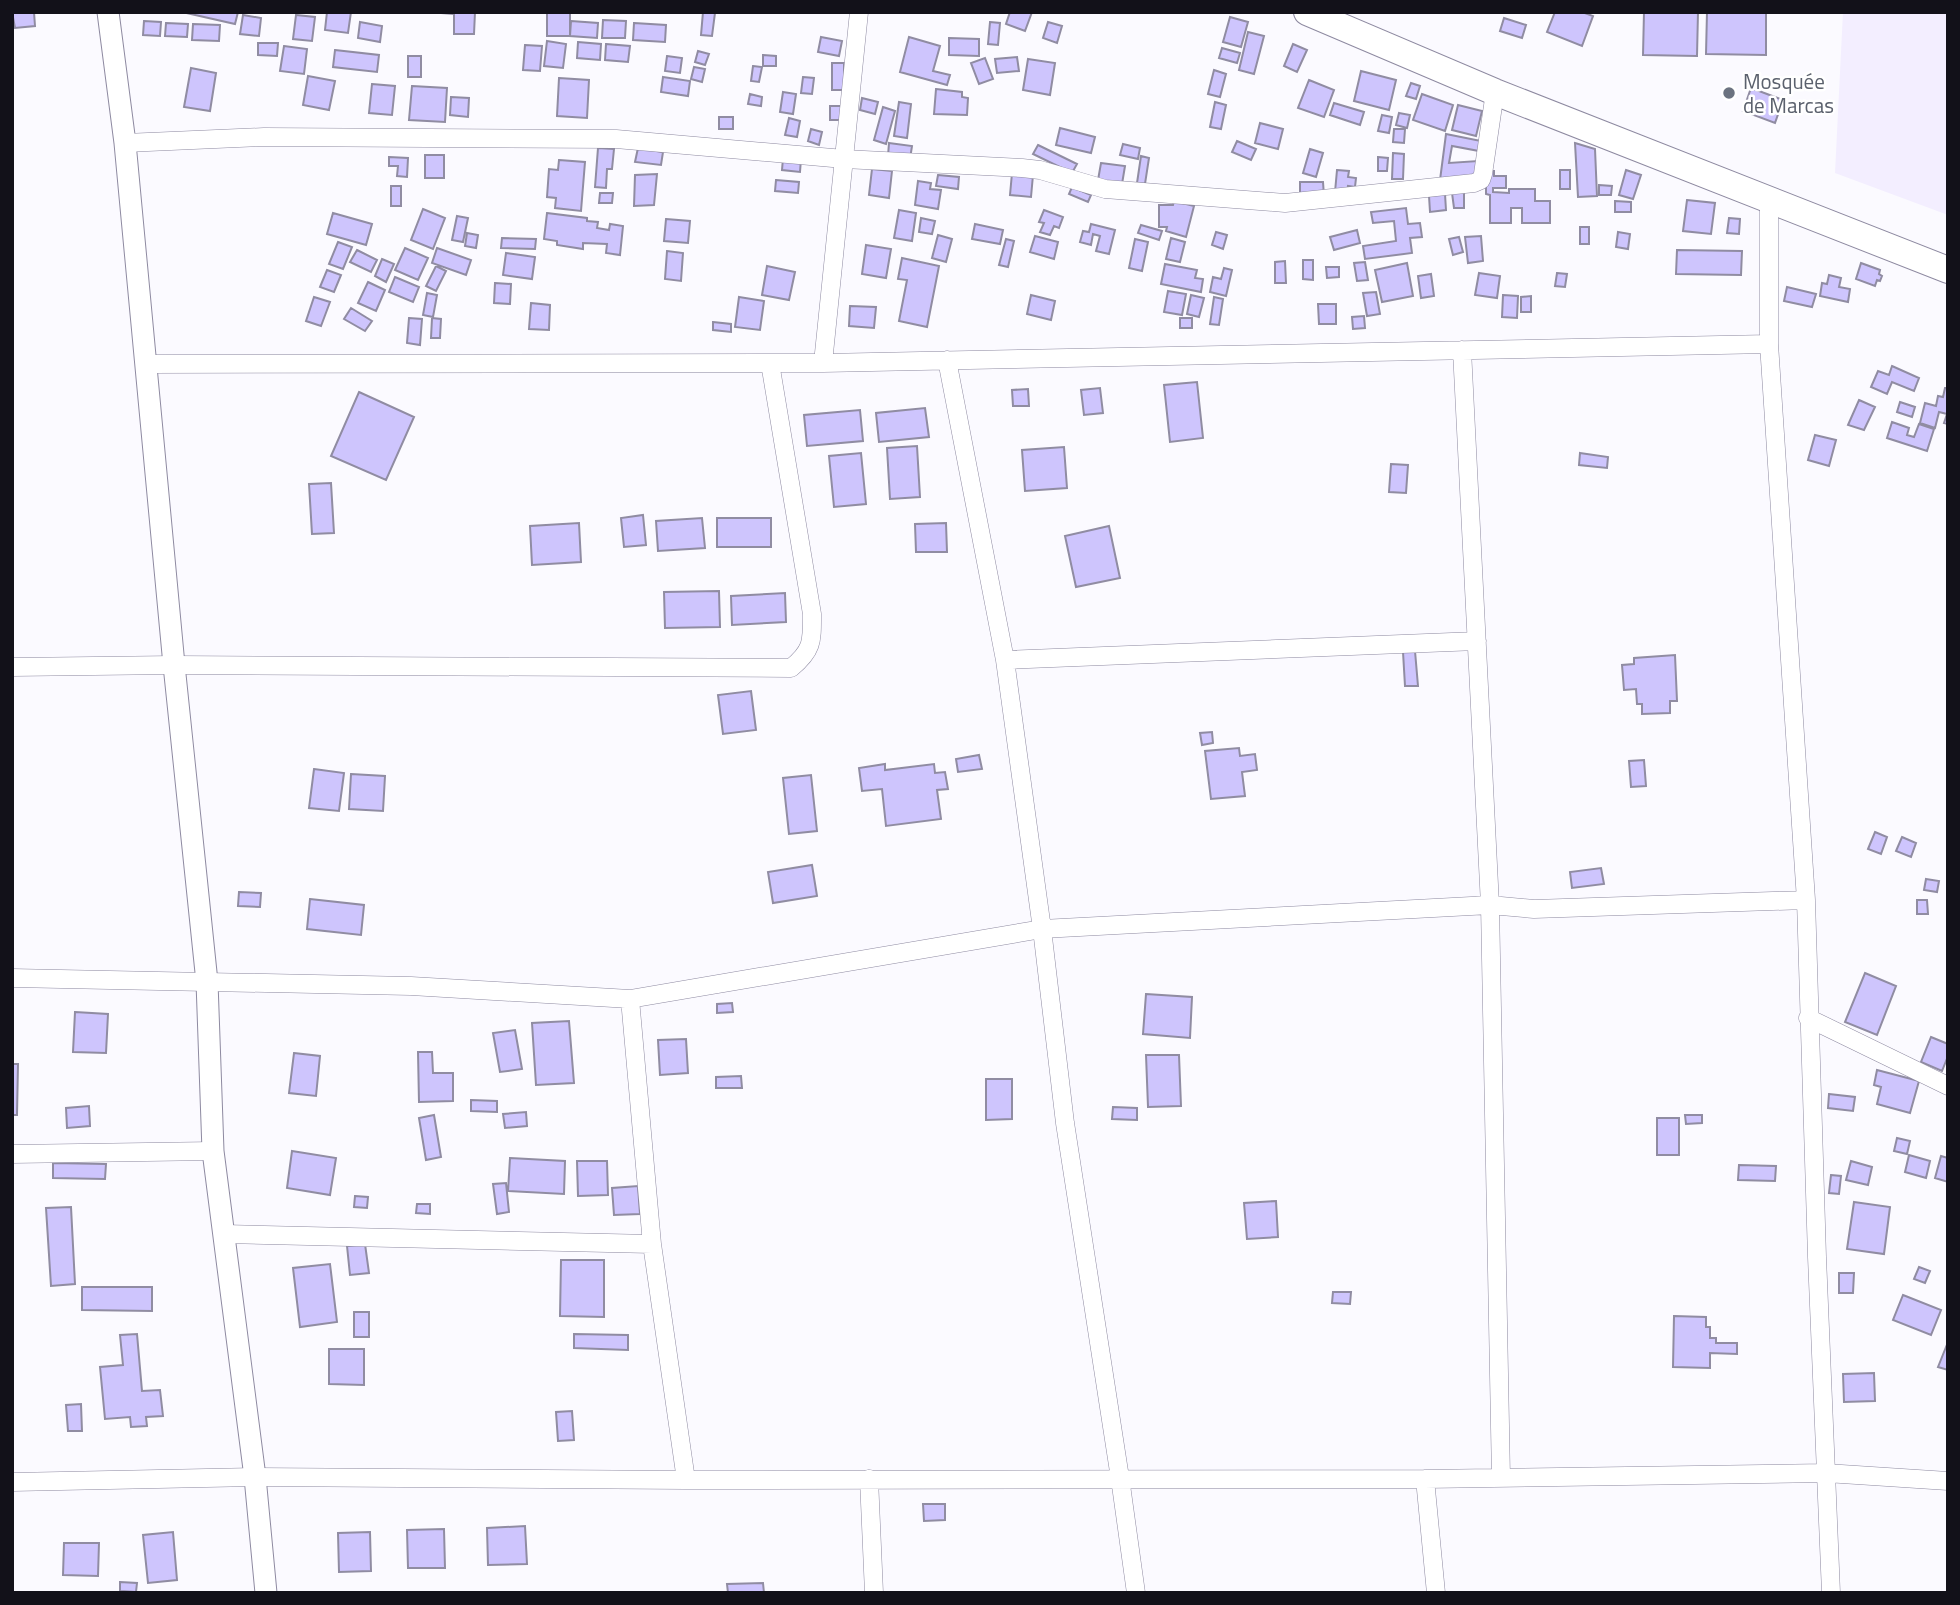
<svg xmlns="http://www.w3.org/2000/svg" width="1960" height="1605" font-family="'Titillium Web',sans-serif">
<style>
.education{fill:#f3eeff}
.building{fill:#cec5fd;stroke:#908ca2;stroke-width:2}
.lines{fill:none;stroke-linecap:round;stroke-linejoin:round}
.minor-casing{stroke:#8e8aa1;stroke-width:19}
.tertiary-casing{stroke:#8e8aa1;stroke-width:23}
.primary-casing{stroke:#8e8aa1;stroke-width:28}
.minor{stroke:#fff;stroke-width:18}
.tertiary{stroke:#fff;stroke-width:21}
.primary{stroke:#fff;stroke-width:26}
.worship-dot{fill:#6b7280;stroke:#fff;stroke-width:2.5}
.labels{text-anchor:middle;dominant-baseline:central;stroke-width:5;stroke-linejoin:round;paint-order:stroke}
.worship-label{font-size:21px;fill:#5b616d;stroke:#fff;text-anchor:start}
</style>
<rect width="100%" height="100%" fill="#fbfaff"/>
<!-- education -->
<path class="education" d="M1843,12H1948V215L1835,173Z"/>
<!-- building -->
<path class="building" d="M12,12H34L35,26L15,28Z
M182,12H238L235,24Z
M327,12H351L348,33L325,30Z
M428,12H475L474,34H454V14Z
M547,12H570V36H547Z
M703,12L715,13L712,36L701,35Z
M1010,12H1032L1025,31L1006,24Z
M1555,12H1582L1593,16L1582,46L1547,32Z
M1644,12H1698L1697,56L1643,55Z
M1707,12H1766V55L1706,54Z
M243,15L261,18L259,36L240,34Z
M296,15L315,17L312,41L293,39Z
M1230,17L1248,22L1241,47L1223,42Z
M1504,18L1526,25L1522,38L1500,31Z
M603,20L626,21L625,38H602Z
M144,21L161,22L160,36L143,35Z
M571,21L598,23L597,38L570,36Z
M360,22L382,26L380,42L358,38Z
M990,22L1000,23L998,45L988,44Z
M1048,22L1062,26L1057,43L1043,38Z
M166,23L188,24L187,37L165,36Z
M634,23L666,25L665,42L633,40Z
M193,24L220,25L219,41L192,40Z
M1248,32L1264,36L1254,74L1239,70Z
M821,37L842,41L839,56L818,52Z
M909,37L940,46L933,71L950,75L947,85L900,72Z
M949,38L979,39V56L949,55Z
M547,41L566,44L563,68L544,66Z
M578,42L601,44L600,60L577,58Z
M258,43H278L277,56L258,55Z
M606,44L630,46L628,62L605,60Z
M1293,44L1307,50L1297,72L1284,66Z
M525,45L542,46L540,71L523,70Z
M284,46L307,49L304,74L280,71Z
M1222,48L1240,53L1237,63L1219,58Z
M335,50L379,55L377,72L333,67Z
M698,51L709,54L705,65L695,62Z
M763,55L776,56V66H763Z
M408,56H421V77H408Z
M667,56L682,58L680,73L665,71Z
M1017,57L1019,71L997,73L995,59Z
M985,58L993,79L979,84L971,63Z
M1028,59L1055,63L1050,95L1023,90Z
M832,63H844V90H832Z
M753,66L762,67L759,82L751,81Z
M694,67L705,69L702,82L691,79Z
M191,68L216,73L210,111L184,107Z
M1214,70L1226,74L1220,97L1208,94Z
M1361,71L1396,80L1389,110L1354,101Z
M308,76L335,81L329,110L303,105Z
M663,77L690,81L688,96L661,92Z
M803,77L814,78L812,94L801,93Z
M559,78L589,80L587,118L557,116Z
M1309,80L1334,90L1324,117L1298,108Z
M1411,83L1420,86L1416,99L1406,96Z
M372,84L395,86L392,115L369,113Z
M412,86L447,88L445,122L409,120Z
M1751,88L1783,100L1775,123L1743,111Z
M936,89L962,92V97L968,98L967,115L934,114Z
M783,92L796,94L793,114L780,112Z
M750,94L762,97L761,106L748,104Z
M1422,94L1453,105L1445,131L1413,120Z
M451,97L469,98L468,117L450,115Z
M862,98L878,102L875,114L860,110Z
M899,102L911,104L907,138L894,136Z
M1215,102L1226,105L1221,129L1210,127Z
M1334,103L1364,112L1360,125L1330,115Z
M1458,105L1482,111L1476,136L1452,130Z
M830,106H841V120H830Z
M883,107L895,111L886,144L874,140Z
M1399,113L1410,115L1407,128L1396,125Z
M1382,115L1392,117L1389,133L1378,131Z
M719,117H733V129H719Z
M789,118L800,121L797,137L785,135Z
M1260,123L1283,129L1278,149L1255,143Z
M1060,128L1095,137L1091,153L1056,145Z
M811,129L822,132L819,145L808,141Z
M1394,129H1405L1404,143L1393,142Z
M1446,134L1481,141L1479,151L1452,146L1449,163L1478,161L1475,177L1440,180Z
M1237,141L1256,149L1251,160L1232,152Z
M889,143L912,146L910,159L888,156Z
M1575,143L1595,149L1597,196L1578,197Z
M1123,144L1140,148L1138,159L1120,155Z
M1038,145L1077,164L1072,173L1033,154Z
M598,148L614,149L612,169H607L606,188L595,187Z
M638,148L663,152L661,165L635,162Z
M1310,149L1323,153L1316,177L1303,173Z
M1393,153L1404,154L1403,179H1392Z
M425,155H444V178H425Z
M1141,156L1149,158L1145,184L1137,183Z
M389,157L408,158L407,177L397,176L398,166H389Z
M1378,157L1388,158L1387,171H1378Z
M783,158L801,159L800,172L782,170Z
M559,160L585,162L581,211L555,208L556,198L547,197L549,169L558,170Z
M1101,163L1125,166L1122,184L1098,180Z
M872,169L892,171L889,198L869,195Z
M1337,170L1349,171L1348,177L1356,178L1355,187L1348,186L1347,193L1335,192Z
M1560,170H1570V189H1560Z
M1626,170L1641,175L1633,199L1619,195Z
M1486,171H1494V176H1506V188H1493V192L1509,193V189H1535V201H1550V223H1522V208H1511V223H1490V195L1486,194Z
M1012,173L1033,175L1031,197L1010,195Z
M657,174L654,205L634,206L635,175Z
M938,175L959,177L958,189L936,186Z
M776,180L799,182L798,193L775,191Z
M918,181L931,183L930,189L941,190L938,209L915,205Z
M1300,182H1323L1324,196H1300Z
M1599,185L1612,186L1611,195H1599Z
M391,186H401V206H391Z
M1072,187L1091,195L1088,202L1069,194Z
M1464,192V208H1454L1452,193Z
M600,193H613L612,203H599Z
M1445,194L1446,210L1430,212L1429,196Z
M1687,200L1715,203L1711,234L1683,231Z
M1174,201L1194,206L1186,237L1166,231L1167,227H1159V205H1173Z
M1615,201L1631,202V212H1615Z
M1406,208L1408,224L1420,223L1422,237L1410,238L1412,253L1365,259L1363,246L1396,241L1394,221L1373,223L1371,212Z
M423,209L445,218L433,249L411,240Z
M899,210L916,213L912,241L894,238Z
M1044,210L1063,217L1059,228L1054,226L1050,235L1040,232L1044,223L1039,222Z
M333,213L372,224L366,245L327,234Z
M547,213L587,218V221L598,222L597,228L609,230L610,224L623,226L620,255L606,253L607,244L583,243V249L557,245V241L544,239Z
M457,216L468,218L463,242L452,240Z
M921,218L935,221L932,234L919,232Z
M1729,218L1740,219L1739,234L1727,233Z
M666,219L690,221L688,243L664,241Z
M975,224L1003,230L1000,244L972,239Z
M1091,224L1115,230L1109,254L1096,251L1100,236L1093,234L1091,245L1080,242L1083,231L1089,232Z
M1141,225L1162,231L1159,240L1138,233Z
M1580,227H1589V244H1580Z
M1357,230L1360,243L1334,250L1330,237Z
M1216,232L1227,235L1223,249L1212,245Z
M1618,232L1630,234L1628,249L1616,247Z
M467,233L478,235L476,248L465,246Z
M938,235L952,239L946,262L932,258Z
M1035,236L1058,242L1054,259L1030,252Z
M1481,236L1483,261L1468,263L1465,237Z
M1459,237L1463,252L1453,255L1449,239Z
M502,238L536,239L535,249L501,248Z
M1171,238L1185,242L1180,262L1166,259Z
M1006,239L1014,241L1008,267L999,265Z
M1135,239L1148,242L1142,271L1129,268Z
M338,242L352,247L343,269L329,264Z
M866,245L891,249L886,278L862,274Z
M405,248L428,258L418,280L395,270Z
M437,248L471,260L466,275L432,263Z
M357,250L377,260L371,272L350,262Z
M1677,250L1742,251L1741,275L1676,274Z
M667,251L683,253L681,281L665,279Z
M506,253L535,257L532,279L503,275Z
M902,258L939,266L927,327L899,321L907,280L898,279Z
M382,259L394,264L386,282L375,276Z
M1303,260H1313V280L1303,279Z
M1285,261L1286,283H1275V262Z
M1365,262L1368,280L1357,281L1354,263Z
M1407,263L1413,296L1382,302L1375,270Z
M1861,263L1880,270L1879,274L1882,276L1880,281L1877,280L1875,286L1856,279Z
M1165,264L1197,270L1195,278L1203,279L1201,292L1161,284Z
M436,266L446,271L436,291L426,286Z
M767,266L795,272L789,300L762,295Z
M1326,267H1339V277L1327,278Z
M1224,268L1232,270L1226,296L1210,292L1213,277L1221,279Z
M327,270L341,275L334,292L320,287Z
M1479,273L1500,276L1497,298L1475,295Z
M1557,273L1567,274L1565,287L1555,286Z
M1431,274L1434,296L1421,298L1418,276Z
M1829,275L1841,278L1839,287L1850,289L1848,302L1820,296L1822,283L1827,284Z
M395,277L419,287L413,302L389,292Z
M368,282L385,290L376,311L358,303Z
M495,283L511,284L510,304L494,303Z
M1787,287L1816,294L1812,307L1784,301Z
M1168,291L1186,294L1182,315L1164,312Z
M1376,292L1380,314L1367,316L1363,293Z
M427,293L437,295L433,317L423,315Z
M1031,295L1055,301L1051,320L1027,314Z
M1191,295L1204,298L1199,317L1187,314Z
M1503,295L1518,296L1517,318L1502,317Z
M1531,296V312H1521V297Z
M314,297L330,302L321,326L306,321Z
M739,297L764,301L760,330L735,327Z
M1214,297L1223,299L1219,325L1210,324Z
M531,303L550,305L549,330L529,329Z
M1318,304H1336V324H1319Z
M850,306L876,307L874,328L849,326Z
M351,308L372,321L365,331L344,319Z
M1364,316L1365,328L1353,329L1352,317Z
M409,318L422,319L420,345L407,343Z
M432,318L441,319L440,338H431Z
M1180,318H1192V328H1180Z
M713,322L731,324V332L713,330Z
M1892,366L1919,378L1914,391L1892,382L1887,394L1871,387L1878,371L1889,375Z
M1197,382L1203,438L1170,442L1164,385Z
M1100,388L1103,413L1084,415L1081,390Z
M1945,388H1948V424L1944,423L1947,414L1939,412L1935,428L1920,423L1925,403L1936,406L1938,396L1943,397Z
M1028,389L1029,406H1013L1012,390Z
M359,392L414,417L386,480L331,456Z
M1859,400L1875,407L1864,430L1848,425Z
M1900,402L1915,407L1912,417L1897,412Z
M925,408L929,437L879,442L876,413Z
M860,410L863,441L807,446L804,415Z
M1892,422L1909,428L1907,435L1914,437L1919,424L1934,429L1927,451L1887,438Z
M1815,435L1836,440L1829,466L1808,460Z
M917,446L920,497L890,499L887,448Z
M1064,447L1067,488L1025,491L1022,450Z
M861,453L866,504L834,507L829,456Z
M1580,453L1608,457L1607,468L1579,465Z
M1391,464L1408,465L1406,493L1389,492Z
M331,483L334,533L312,534L309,484Z
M643,515L646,545L624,547L621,518Z
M702,518L705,548L658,551L656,521Z
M717,518H771V547H717Z
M579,523L581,562L532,565L530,526Z
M946,523L947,552H916L915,524Z
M1109,526L1120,578L1076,587L1065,536Z
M719,591L720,627L665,628L664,592Z
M785,593L786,622L732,625L731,596Z
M1415,651L1418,686H1405L1403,652Z
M1675,655L1677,701H1670V713L1642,714V704H1637L1636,689L1624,690L1622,665L1634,664V658Z
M751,691L756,730L723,734L718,695Z
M1212,732L1213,743L1202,745L1200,733Z
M1239,748L1240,756L1255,754L1257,770L1242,772L1245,796L1211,799L1205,751Z
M979,755L982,769L958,772L956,759Z
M1644,760L1646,786L1631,787L1629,761Z
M885,764V770L934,764L935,773L945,772L948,789L937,790L941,819L886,826L882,789L862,791L859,768Z
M314,769L344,773L339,811L309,808Z
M351,774L385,776L383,811L349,809Z
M811,775L817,831L789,834L783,778Z
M1875,832L1887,837L1881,854L1868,849Z
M1902,837L1916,843L1911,857L1896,851Z
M812,865L817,896L773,903L768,872Z
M1601,868L1604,884L1572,888L1570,872Z
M1926,879L1939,881L1937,892L1924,890Z
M239,892L261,893L260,907L238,906Z
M310,899L364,905L361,935L307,929Z
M1917,900H1927L1928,914H1917Z
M1865,973L1896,986L1877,1035L1845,1022Z
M1146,994L1192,997L1190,1038L1143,1034Z
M732,1003L733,1012L717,1013V1004Z
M75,1012L108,1014L106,1053L73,1052Z
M569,1021L574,1083L536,1085L532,1023Z
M515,1030L522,1069L500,1072L493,1033Z
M1931,1037L1948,1044V1056L1942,1071L1921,1062Z
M686,1039L688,1073L660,1075L658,1040Z
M418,1052H432L433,1073H453V1101L419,1102Z
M294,1053L320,1056L316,1096L289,1093Z
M1146,1055H1179L1181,1106L1148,1107Z
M12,1064H18L17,1115H12Z
M1877,1070L1919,1081L1910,1113L1877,1104L1881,1087L1874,1085Z
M741,1076L742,1088H716V1077Z
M986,1079H1012V1119L986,1120Z
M1829,1094L1855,1097L1853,1111L1828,1108Z
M471,1100L497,1101V1112L471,1111Z
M89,1106L90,1126L67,1128L66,1108Z
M1113,1107L1137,1108V1120L1112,1119Z
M526,1112L527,1126L505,1128L503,1114Z
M434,1115L441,1157L426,1160L419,1118Z
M1685,1115H1702V1123L1686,1124Z
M1657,1118H1679V1155H1657Z
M1897,1138L1910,1141L1907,1154L1894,1151Z
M292,1151L336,1158L330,1195L287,1188Z
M1909,1155L1930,1161L1926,1178L1905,1172Z
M1941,1156L1948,1158V1182L1935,1178Z
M510,1158L565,1161L564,1194L508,1191Z
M577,1161H607L608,1195L578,1196Z
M1851,1161L1872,1167L1868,1185L1846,1180Z
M53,1163L106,1164L105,1179L53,1178Z
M1739,1165L1776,1166L1775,1181L1738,1180Z
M1831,1175L1841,1176L1839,1194L1829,1193Z
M506,1183L509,1212L497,1214L493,1184Z
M638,1186L640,1214L614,1215L612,1188Z
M355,1196L368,1197L367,1208L354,1207Z
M1276,1201L1278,1237L1247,1239L1244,1203Z
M1854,1202L1890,1207L1884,1254L1847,1249Z
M417,1204H430V1214L416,1213Z
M71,1207L75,1284L51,1286L46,1208Z
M365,1244L369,1273L350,1275L347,1246Z
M561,1260H604V1317L560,1316Z
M330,1264L337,1322L300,1327L293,1268Z
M1919,1267L1930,1271L1925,1283L1914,1279Z
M1839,1273H1854L1853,1293H1839Z
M82,1287H152V1311L82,1310Z
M1333,1292H1351L1350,1304L1332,1303Z
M1903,1295L1941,1310L1931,1335L1893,1320Z
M354,1312H369V1337H354Z
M1674,1316L1706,1317V1327H1710V1338H1716V1343H1737V1354L1710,1353V1368L1673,1367Z
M137,1334L142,1391L160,1390L163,1416L146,1417L147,1426L131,1427L130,1417L105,1419L100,1367L123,1365L120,1335Z
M574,1334L628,1335V1350L574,1348Z
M1948,1342V1370L1938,1367Z
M329,1349H364V1385L329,1384Z
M1874,1373L1875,1401L1844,1402L1843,1374Z
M81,1404L82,1431H68L66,1405Z
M572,1411L574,1440L558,1441L556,1412Z
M923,1504H945V1520L924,1521Z
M525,1526L527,1564L488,1565L487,1528Z
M444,1529L445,1568H408L407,1530Z
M173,1532L177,1580L148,1583L143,1535Z
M370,1532L371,1571L339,1572L338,1533Z
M64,1543H99L98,1576L63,1575Z
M120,1582L137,1583L136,1592L120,1591Z
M763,1583L764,1593H728L727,1584Z"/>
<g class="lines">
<defs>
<path id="minor" d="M125,143L264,137L616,139L844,159L1022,168L1040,170L1105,189L1285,203L1474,183L1481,180L1483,174L1495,92
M1769,199V344L1806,900L1817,1257L1831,1593
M1462,350L1490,905L1501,1478
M947,360L1005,660L1042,929L1065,1123L1120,1478L1136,1593
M823,363L859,12
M146,364L823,363L1769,344
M1005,660L1477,641
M12,667L174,665L791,668C813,650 812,641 812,614L770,363
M12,978L411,986L630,999L652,1244L686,1480
M630,999L1042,929L1490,905L1534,909L1806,900
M1808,1018L1948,1086
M12,1154L213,1151
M224,1234L652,1244
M869,1479L874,1593
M1425,1479L1436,1593
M12,1482L255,1477L686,1480L1425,1479L1826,1473L1948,1481"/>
<path id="tertiary" d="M108,12L125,143L174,665L207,982L213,1151L255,1477L266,1593"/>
<path id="primary" d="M1307,12L1495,92L1948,270"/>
</defs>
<!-- minor casing -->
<use href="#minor" class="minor-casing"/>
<!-- tertiary casing -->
<use href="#tertiary" class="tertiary-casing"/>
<!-- primary casing -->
<use href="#primary" class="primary-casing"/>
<!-- minor -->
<use href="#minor" class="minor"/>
<!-- tertiary -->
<use href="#tertiary" class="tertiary"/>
<!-- primary -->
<use href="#primary" class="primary"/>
</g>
<!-- markers -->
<circle class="worship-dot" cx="1729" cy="93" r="7"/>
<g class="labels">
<!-- worship labels -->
<g class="worship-label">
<text x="1743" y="81">Mosquée<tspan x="1743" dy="24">de Marcas</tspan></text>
</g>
</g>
<!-- border -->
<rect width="1960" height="1605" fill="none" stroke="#121119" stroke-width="28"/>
</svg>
